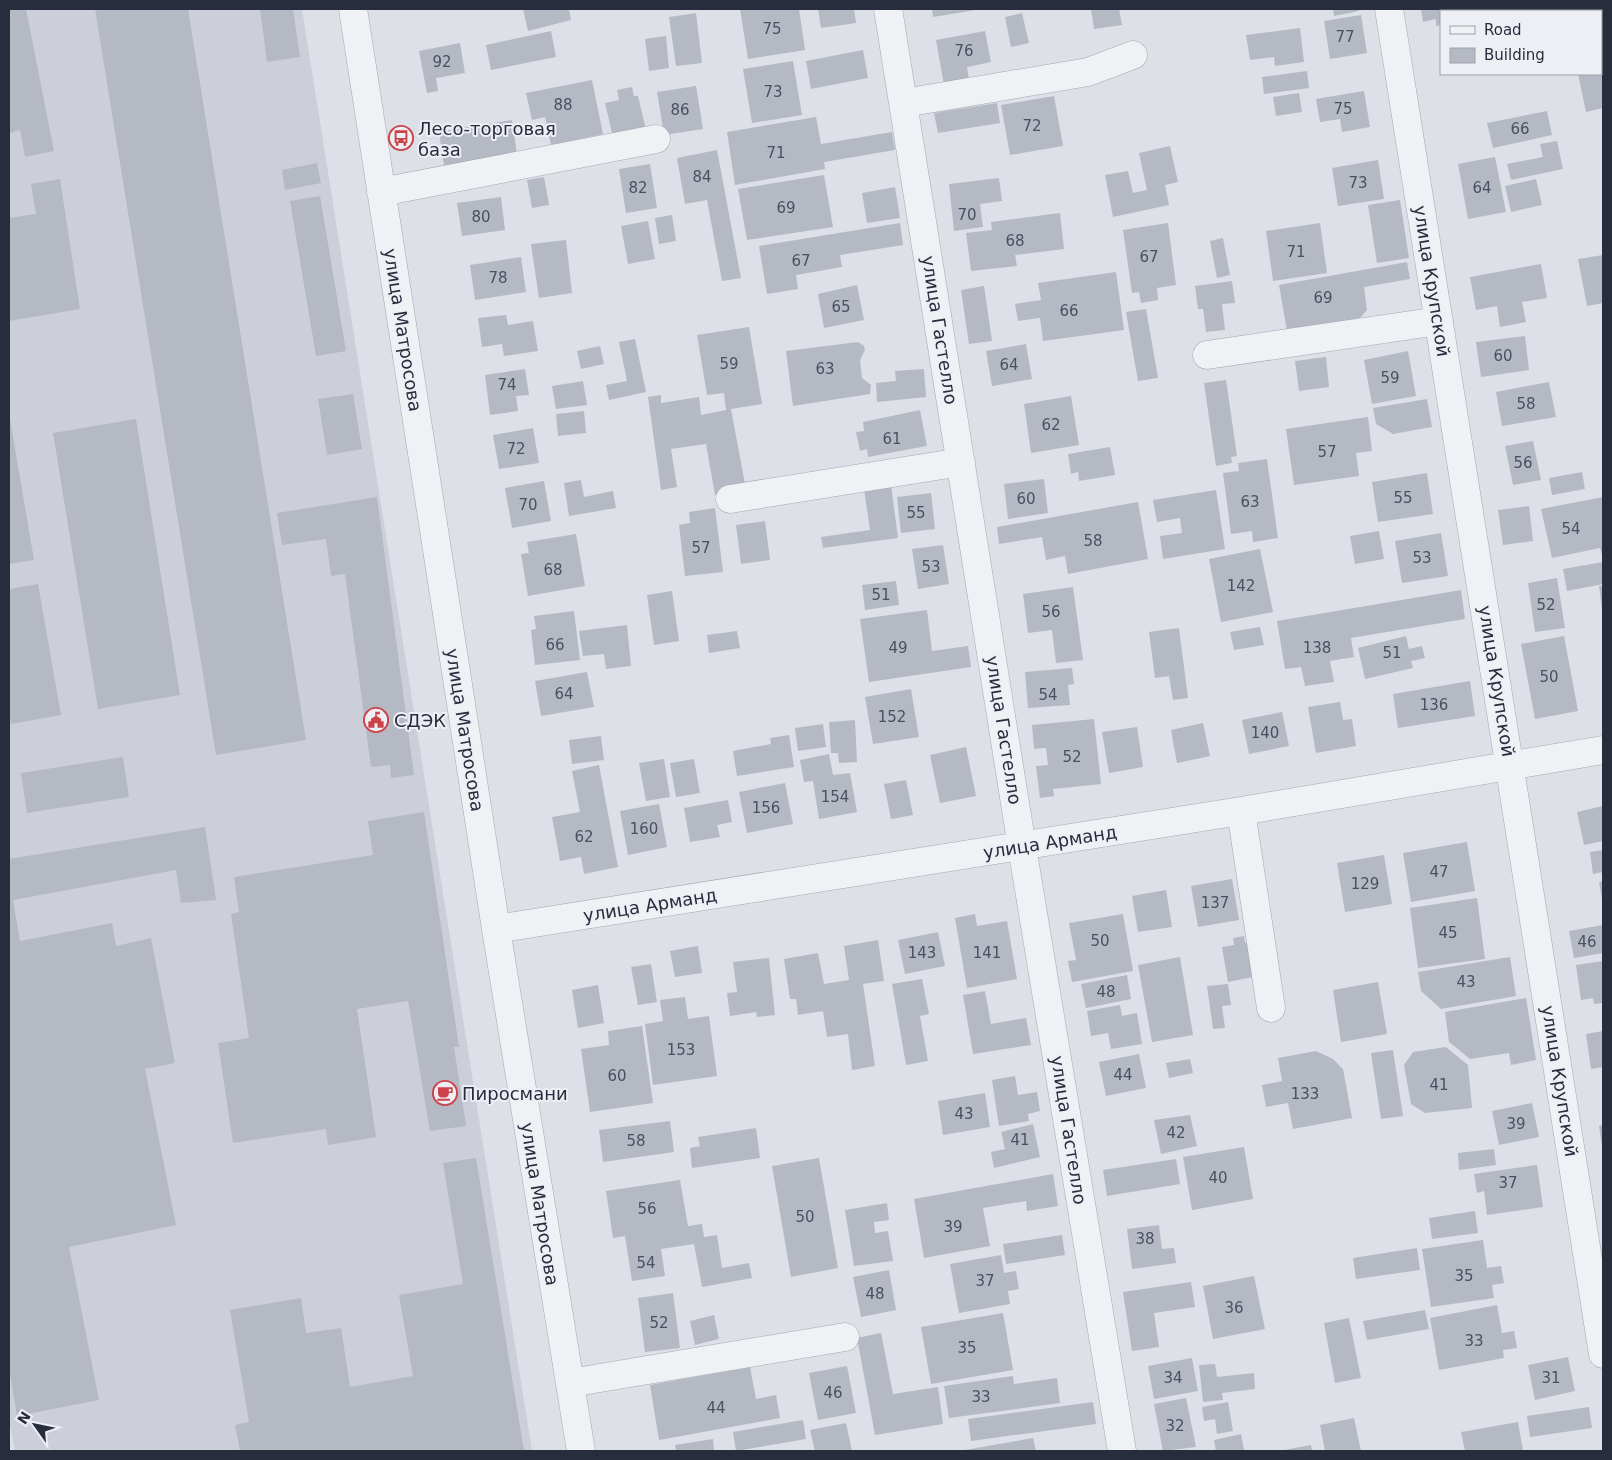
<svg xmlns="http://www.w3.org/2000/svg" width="1612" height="1460" font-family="'DejaVu Sans',sans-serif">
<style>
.built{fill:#cccfd9}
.building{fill:#b5b9c4}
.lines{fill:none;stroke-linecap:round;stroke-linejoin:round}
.minor-casing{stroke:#a3a7b1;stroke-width:29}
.minor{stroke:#f0f1f5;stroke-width:28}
.labels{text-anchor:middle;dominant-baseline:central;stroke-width:4;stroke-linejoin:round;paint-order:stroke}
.number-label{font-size:15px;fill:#4a505f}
.poi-label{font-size:18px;fill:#272d3d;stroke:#edeff5;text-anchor:start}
.street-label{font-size:18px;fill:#272d3d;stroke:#edeff5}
</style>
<rect width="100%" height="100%" fill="#dde0e7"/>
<!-- built -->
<path class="built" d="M9,9H302L532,1451H15L9,1421Z"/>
<!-- building -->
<path class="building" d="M9,9H26L54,151L25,157L20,130L9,133Z
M95,9H188L306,740L216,755Z
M260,9H293L300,57L267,62Z
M523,9H569L571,20L528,31Z
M740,9H799L805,50L748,59Z
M818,9H854L856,23L821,28Z
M932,9H976V10L933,17Z
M1091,9H1119L1122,25L1094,29Z
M1333,9H1358L1359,11L1334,16Z
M1421,9H1506L1507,11H1441V25L1436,26V19L1423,22Z
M696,13L702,63L676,66L669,17Z
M1022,13L1029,43L1011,47L1005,17Z
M1361,15L1367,53L1330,59L1324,21Z
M1300,28L1304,62L1275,66L1274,57L1250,60L1246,35Z
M551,31L556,57L491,70L486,45Z
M985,31L991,62L967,67L969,80L944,85L936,40Z
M666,36L669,68L649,71L645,39Z
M460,43L465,73L436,78L438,91L427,93L419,51Z
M1603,48V108L1586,112L1578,74H1601V49Z
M863,50L868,78L811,89L806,61Z
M793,61L802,115L752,123L743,69Z
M1307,71L1309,88L1264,94L1262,77Z
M592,80L603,134L551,145L545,117L532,120L526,93Z
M696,86L703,129L664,135L657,92Z
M632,87L634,96H638L646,130L613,137L605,103L619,100L617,90Z
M1364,91L1370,127L1342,132L1340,119L1320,122L1316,99Z
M1299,93L1302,112L1276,116L1273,97Z
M1054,96L1063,146L1010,155L1001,105Z
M997,103L1000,123L938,133L934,113Z
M1547,111L1552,135L1493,148L1487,123Z
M816,117L821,144L892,132L895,150L824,162L825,169L735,185L727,132Z
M512,120L517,154L444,166L439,132Z
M1557,141L1563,169L1511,180L1507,164L1543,157L1540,144Z
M1170,146L1178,182L1165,185L1169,205L1113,217L1105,175L1128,171L1133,193L1147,190L1139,153Z
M717,150L741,278L722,281L707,200L685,204L677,158Z
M1495,157L1506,212L1468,219L1458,164Z
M1378,160L1384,199L1338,206L1332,168Z
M317,163L321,183L285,190L282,170Z
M650,164L657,208L626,213L619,169Z
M824,175L833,227L747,240L738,189Z
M544,177L549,205L532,208L527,180Z
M999,178L1002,201L980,204L983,227L954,231L949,184Z
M60,179L80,309L9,321V218L36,214L31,184Z
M1536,179L1542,205L1511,212L1505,186Z
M895,187L900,218L867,223L862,193Z
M320,196L346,351L316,356L290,201Z
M501,197L505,230L462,236L457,203Z
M1400,200L1409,258L1377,263L1368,205Z
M1060,213L1064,249L1015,255L1017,266L971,271L966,233L992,230L991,222Z
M672,215L676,241L659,244L655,218Z
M648,221L655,259L628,264L621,226Z
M900,223L903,245L840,255L842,267L796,275L798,289L767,294L759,246Z
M1168,223L1176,285L1157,288L1158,300L1141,303L1139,292L1132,293L1123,230Z
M1320,223L1327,273L1273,281L1266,231Z
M1223,238L1230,275L1217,278L1210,241Z
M566,240L572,293L539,298L531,244Z
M1603,255V303L1587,306L1578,259Z
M521,257L526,292L475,300L470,265Z
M1407,262L1410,279L1364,287L1367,310L1360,318L1287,331L1279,285Z
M1541,264L1547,298L1522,302L1526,322L1500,327L1497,306L1476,310L1470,277Z
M1116,272L1124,330L1043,341L1040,318L1018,321L1015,304L1041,300L1038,283Z
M1232,281L1235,303L1222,304L1225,330L1206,332L1203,309H1198L1195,286Z
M857,285L864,320L824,328L818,294Z
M984,286L992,341L969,344L961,290Z
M1146,309L1158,378L1138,381L1126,312Z
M506,315L508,325L533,321L538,351L504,356L502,344L482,347L478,318Z
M749,327L762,404L731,409L746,489L715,495L706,444L671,449L677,487L661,490L648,397L661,395V403L699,397L701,415L726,410L724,393L707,395L697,335Z
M1525,336L1529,370L1481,377L1476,342Z
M635,339L646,392L609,400L606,385L627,381L619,342Z
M858,342L864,346L865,350L860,360L862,378L871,385L870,394L793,406L786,351Z
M1026,344L1032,379L992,386L986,351Z
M600,346L604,364L581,369L577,351Z
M1408,351L1416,396L1372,404L1364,360Z
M1326,357L1329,387L1299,391L1295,361Z
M525,369L529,395L516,396L518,411L490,415L485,375Z
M924,369L926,397L877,402L876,383L896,381L895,371Z
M1226,380L1237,456L1231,457L1232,463L1216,466L1204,383Z
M583,381L587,405L556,409L552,386Z
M1549,382L1556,417L1502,426L1496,392Z
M353,394L362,449L327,455L318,399Z
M1071,396L1079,445L1031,453L1024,404Z
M1427,399L1432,427L1393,434L1376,424L1373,408Z
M920,410L927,446L868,457L867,449L860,451L856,432L864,431L863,422Z
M584,411L586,433L558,436L556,414Z
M9,413L34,560L9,564Z
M1368,417L1372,451L1356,453L1359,476L1294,485L1286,429Z
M136,419L180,695L98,709L53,433Z
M533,428L539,463L499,469L493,435Z
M1533,441L1541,480L1513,485L1505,446Z
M1110,447L1115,475L1079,481L1078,472L1071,474L1068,454Z
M1267,459L1278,538L1253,542L1252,531L1231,534L1223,473L1239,471L1238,463Z
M1582,472L1585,489L1552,495L1549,478Z
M1427,473L1433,514L1378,522L1372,482Z
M1044,479L1048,513L1008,519L1004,484Z
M581,480L584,497L613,491L616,508L569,516L564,483Z
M544,481L551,521L512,528L505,488Z
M891,485L898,538L823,548L821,537L870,530L864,489Z
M1216,490L1225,549L1163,559L1160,536L1182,533L1180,518L1157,522L1153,500Z
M931,493L935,529L901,533L897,497Z
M377,497L414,775L391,778L390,765L371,767L345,574L331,576L326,539L282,545L277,513Z
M1603,497V558L1600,548L1552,558L1541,509Z
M1138,502L1148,559L1068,574L1065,556L1046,560L1042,537L999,544L997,527Z
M1529,506L1533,541L1503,545L1498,510Z
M715,508L723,572L685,576L679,525L690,523L689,512Z
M765,521L770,560L741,564L736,525Z
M1379,531L1384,559L1355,564L1350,536Z
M1441,533L1448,576L1402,583L1395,541Z
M576,534L585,586L528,596L521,554L529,553L527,542Z
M943,545L949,584L918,589L912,549Z
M1260,549L1273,612L1221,622L1209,559Z
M1603,562V584L1567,591L1563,569Z
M1557,578L1565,628L1535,632L1528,583Z
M896,581L899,605L865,610L862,585Z
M38,584L61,715L11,724L9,712V589Z
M1599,586H1603V609H1602Z
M1073,587L1083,660L1056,663L1052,630L1028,633L1023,594Z
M1461,590L1465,619L1351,638L1354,657L1330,661L1334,682L1305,686L1301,667L1285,669L1277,621Z
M672,591L679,641L654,645L647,595Z
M927,610L932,651L968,646L971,667L869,682L860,619Z
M574,611L580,660L535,665L531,630L536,629L534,616Z
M627,625L631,666L606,669L604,654L583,656L579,631Z
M1260,627L1264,645L1234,650L1230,632Z
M1179,628L1188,698L1173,700L1169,676L1155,678L1149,632Z
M737,631L740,648L709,653L707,635Z
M1406,636L1409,649L1422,646L1425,658L1411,661L1413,668L1365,679L1358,648Z
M1564,636L1578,711L1535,719L1521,644Z
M1072,668L1074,684L1068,685L1070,705L1028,708L1025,672Z
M587,672L594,707L541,716L535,681Z
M1470,681L1475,716L1398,728L1393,694Z
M911,689L919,737L873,744L865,697Z
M1340,702L1343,720L1352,719L1356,746L1316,753L1308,707Z
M1282,712L1289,746L1249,754L1242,720Z
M1094,719L1101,784L1053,789L1054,796L1040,798L1036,766L1048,765L1046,748L1034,749L1032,725Z
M855,720L857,762L839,763L838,753H831L829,722Z
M1203,723L1210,756L1177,763L1171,730Z
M823,724L826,747L798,751L795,728Z
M1137,727L1143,767L1109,773L1102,732Z
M789,735L794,767L737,776L733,751L771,744L770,738Z
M601,736L604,760L572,764L569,740Z
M966,747L976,796L940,803L930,755Z
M829,754L833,775L850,773L857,812L819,819L813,781L804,782L800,760Z
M123,757L129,797L27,813L21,773Z
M664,759L670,797L646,801L639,763Z
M694,759L700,793L676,797L670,763Z
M599,765L618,867L584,874L581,857L560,861L552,817L580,812L572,771Z
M906,780L913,815L891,819L884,784Z
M785,783L793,824L747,833L739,792Z
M728,800L732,822L717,825L720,837L690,842L684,808Z
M659,804L667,847L628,855L620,811Z
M1603,806V841L1584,845L1577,812Z
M424,812L459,1047H454L466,1126L430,1131L408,1001L357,1009L376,1137L328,1145L326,1129L233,1143L218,1043L249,1038L231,914L239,912L234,877L373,855L368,821Z
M205,827L216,900L181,903L176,870L13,900L20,941L112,923L116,946L151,938L175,1063L145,1069L176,1225L69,1247L99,1400L17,1416L9,1367V859Z
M1467,842L1475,891L1411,902L1403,853Z
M1603,850V872L1593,874L1590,852Z
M1384,855L1392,904L1345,912L1337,863Z
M1232,879L1239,920L1198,927L1191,886Z
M1603,881V899H1602L1599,882Z
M1166,890L1172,927L1138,932L1132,896Z
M1477,898L1485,959L1418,968L1410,908Z
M975,914L977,926L1007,921L1017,979L967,988L955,918Z
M1123,914L1133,971L1072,982L1068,961L1076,960L1069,923Z
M1603,925V953L1574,958L1569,931Z
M938,932L945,966L905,974L898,940Z
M1244,936L1245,943L1256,941L1263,975L1228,982L1222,947L1234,945L1233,938Z
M878,940L884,981L863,984L875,1066L852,1070L848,1034L827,1037L823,1011L798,1015L796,999H790L784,959L818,953L824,984L849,980L844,946Z
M698,946L702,973L675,977L670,951Z
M1180,957L1193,1035L1152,1042L1138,965Z
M1510,957L1516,996L1441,1009L1421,991L1418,972Z
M769,958L775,1015L757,1017L756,1012L730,1016L727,993L737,992L733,962Z
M1603,961V1003L1594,1004L1593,998L1581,1000L1576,965Z
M651,964L657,1002L638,1005L631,967Z
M1127,975L1131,999L1086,1008L1081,984Z
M922,979L929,1014L920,1016L928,1061L906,1065L892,984Z
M1378,982L1387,1034L1341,1042L1333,990Z
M1228,984L1231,1005L1222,1006L1225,1028L1213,1029L1207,986Z
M598,985L604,1023L578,1028L572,990Z
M985,991L991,1024L1026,1018L1031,1045L973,1054L963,995Z
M685,997L688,1019L709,1016L717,1076L653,1085L645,1024L663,1021L660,1000Z
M1526,998L1536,1060L1511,1065L1509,1053L1470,1059L1449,1042L1445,1012Z
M1120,1005L1122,1016L1137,1013L1142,1044L1111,1049L1108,1033L1091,1036L1087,1011Z
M642,1026L653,1103L590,1112L581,1049L609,1045L608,1031Z
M1603,1031V1067L1591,1069L1586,1034Z
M1446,1047L1468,1065L1472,1108L1425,1113L1411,1104L1404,1065L1413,1052Z
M1393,1050L1403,1116L1381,1119L1371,1053Z
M1316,1051L1333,1059L1343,1069L1352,1118L1293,1129L1288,1103L1266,1107L1262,1085L1282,1081L1278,1058Z
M1139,1054L1146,1088L1106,1096L1099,1062Z
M1190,1059L1193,1073L1169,1078L1166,1063Z
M1015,1076L1018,1095L1037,1092L1040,1111L1028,1114L1029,1121L999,1126L992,1080Z
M985,1093L990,1127L943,1135L938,1101Z
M1532,1103L1539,1137L1499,1145L1492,1111Z
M1190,1115L1197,1146L1161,1154L1154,1120Z
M670,1121L674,1152L603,1162L599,1130Z
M1033,1124L1040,1157L994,1168L991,1152L1005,1149L1001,1132Z
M1603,1125V1146H1602L1599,1126Z
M756,1128L760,1158L692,1168L690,1148L700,1146L698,1137Z
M1244,1147L1253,1199L1192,1210L1183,1157Z
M1494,1149L1496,1165L1459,1170L1458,1153Z
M476,1158L524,1451H240L235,1425L249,1422L230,1310L301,1298L306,1333L341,1328L350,1387L413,1376L399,1295L463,1284L443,1163Z
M819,1158L838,1268L791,1277L772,1166Z
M1176,1159L1180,1184L1107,1196L1103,1170Z
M1537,1165L1543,1207L1487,1215L1484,1191L1477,1193L1474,1174Z
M1053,1174L1058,1206L1027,1211L1026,1201L983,1208L990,1246L924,1258L914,1199Z
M680,1180L688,1226L702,1224L704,1237L717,1235L722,1268L749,1263L752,1278L702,1287L694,1244L661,1249L665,1276L632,1281L625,1236L613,1238L606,1191Z
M887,1203L889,1220L874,1222L875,1233L888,1231L893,1261L854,1266L845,1210Z
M1475,1211L1478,1233L1432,1239L1429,1218Z
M1159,1225L1162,1249L1174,1248L1176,1263L1132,1269L1127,1229Z
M1062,1235L1065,1255L1006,1264L1003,1244Z
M1483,1240L1487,1268L1501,1266L1504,1283L1492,1285L1494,1298L1431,1307L1422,1249Z
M1417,1248L1420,1270L1356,1279L1353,1258Z
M1001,1255L1004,1273L1016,1271L1019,1289L1008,1291L1010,1304L959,1313L950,1264Z
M889,1270L896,1310L861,1317L853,1277Z
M1254,1276L1265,1329L1213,1339L1203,1286Z
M1191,1282L1195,1307L1154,1313L1159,1347L1132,1351L1123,1292Z
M673,1293L680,1348L645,1352L638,1298Z
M1497,1305L1502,1333L1514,1331L1517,1348L1503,1350L1504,1358L1439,1370L1430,1318Z
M1425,1310L1429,1329L1367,1340L1363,1321Z
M1003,1313L1013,1370L931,1384L921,1327Z
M714,1315L719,1339L695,1345L690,1321Z
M1349,1318L1361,1378L1335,1383L1324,1323Z
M881,1333L893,1394L938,1387L943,1424L875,1435L857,1338Z
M1568,1357L1575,1391L1535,1400L1528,1365Z
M1192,1358L1198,1391L1154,1399L1148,1366Z
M1215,1364L1217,1377L1254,1373L1255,1389L1222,1393L1223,1400L1203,1402L1199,1365Z
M847,1366L856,1413L818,1420L809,1373Z
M750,1367L756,1399L776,1395L780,1418L659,1440L650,1385Z
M1013,1376L1014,1384L1057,1378L1060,1403L949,1418L944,1386Z
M1186,1398L1196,1447L1163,1451L1154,1404Z
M1093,1402L1096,1424L971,1441L968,1419Z
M1228,1402L1233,1431L1217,1434L1215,1419L1204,1421L1202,1407Z
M1589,1407L1592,1428L1530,1437L1527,1416Z
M1354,1418L1361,1451H1325L1320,1425Z
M803,1420L806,1439L736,1451L733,1432Z
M1518,1422L1523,1451H1465L1461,1432Z
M846,1423L852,1451H815L810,1430Z
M1241,1434L1244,1450L1216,1451L1214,1440Z
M1033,1438L1036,1451H965V1450Z
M713,1439L714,1451H676L675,1445Z
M1311,1445L1312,1451H1284V1450Z"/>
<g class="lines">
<defs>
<path id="minor" d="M353,9L496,929L581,1451
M888,9L1022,847L1122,1451
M1389,9L1603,1354
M904,103L1088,72L1133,55
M381,192L656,139
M1207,355L1439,321
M730,499L961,462
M1241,811L1271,1008
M496,929L1241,811L1603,750
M570,1383L845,1337"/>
</defs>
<!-- minor casing -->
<use href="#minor" class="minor-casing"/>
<!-- minor -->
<use href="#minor" class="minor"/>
</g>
<!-- icons -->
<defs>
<symbol id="bus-ring" viewBox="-11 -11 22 22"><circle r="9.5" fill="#edeff5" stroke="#cb4349" stroke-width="1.5"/><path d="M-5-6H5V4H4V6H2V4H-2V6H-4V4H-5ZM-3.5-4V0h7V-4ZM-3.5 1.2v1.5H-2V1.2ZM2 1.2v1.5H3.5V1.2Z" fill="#cb4349"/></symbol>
<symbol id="civic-ring" viewBox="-11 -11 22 22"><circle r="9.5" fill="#edeff5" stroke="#cb4349" stroke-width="1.5"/><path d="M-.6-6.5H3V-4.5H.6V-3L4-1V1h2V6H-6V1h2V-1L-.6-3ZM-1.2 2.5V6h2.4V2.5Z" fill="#cb4349"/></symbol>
<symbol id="cafe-ring" viewBox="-11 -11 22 22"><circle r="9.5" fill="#edeff5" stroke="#cb4349" stroke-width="1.5"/><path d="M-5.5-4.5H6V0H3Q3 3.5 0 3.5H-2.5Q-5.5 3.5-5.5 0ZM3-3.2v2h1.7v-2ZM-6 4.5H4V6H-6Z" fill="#cb4349"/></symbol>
</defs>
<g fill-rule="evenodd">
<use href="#bus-ring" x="387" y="124" width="28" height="28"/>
<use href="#civic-ring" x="362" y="706" width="28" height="28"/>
<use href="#cafe-ring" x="431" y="1079" width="28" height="28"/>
</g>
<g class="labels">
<!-- number labels -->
<g class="number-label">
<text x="772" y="29">75</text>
<text x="1345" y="37">77</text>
<text x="964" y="51">76</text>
<text x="442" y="62">92</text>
<text x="773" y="92">73</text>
<text x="563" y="105">88</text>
<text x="1343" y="109">75</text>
<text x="680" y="110">86</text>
<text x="1032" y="126">72</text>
<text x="1520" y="129">66</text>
<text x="776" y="153">71</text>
<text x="702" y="177">84</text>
<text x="1358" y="183">73</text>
<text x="638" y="188">82</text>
<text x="1482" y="188">64</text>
<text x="786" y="208">69</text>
<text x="967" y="215">70</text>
<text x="481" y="217">80</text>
<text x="1015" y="241">68</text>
<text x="1296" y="252">71</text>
<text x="1149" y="257">67</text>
<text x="801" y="261">67</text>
<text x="498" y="278">78</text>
<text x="1323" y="298">69</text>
<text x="841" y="307">65</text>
<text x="1069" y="311">66</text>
<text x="1503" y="356">60</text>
<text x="729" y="364">59</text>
<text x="1009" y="365">64</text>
<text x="825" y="369">63</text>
<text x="1390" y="378">59</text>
<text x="507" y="385">74</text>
<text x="1526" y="404">58</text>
<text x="1051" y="425">62</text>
<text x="892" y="439">61</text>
<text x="516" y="449">72</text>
<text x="1327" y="452">57</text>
<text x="1523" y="463">56</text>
<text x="1403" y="498">55</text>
<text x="1026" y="499">60</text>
<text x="1250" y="502">63</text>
<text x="528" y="505">70</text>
<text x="916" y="513">55</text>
<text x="1571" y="529">54</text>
<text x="1093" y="541">58</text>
<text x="701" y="548">57</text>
<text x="1422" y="558">53</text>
<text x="931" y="567">53</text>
<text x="553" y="570">68</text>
<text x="1241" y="586">142</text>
<text x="881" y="595">51</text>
<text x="1546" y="605">52</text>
<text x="1051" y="612">56</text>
<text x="555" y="645">66</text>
<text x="898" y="648">49</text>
<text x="1317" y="648">138</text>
<text x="1392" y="653">51</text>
<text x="1549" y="677">50</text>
<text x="564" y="694">64</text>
<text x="1048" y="695">54</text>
<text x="1434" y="705">136</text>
<text x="892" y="717">152</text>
<text x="1265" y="733">140</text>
<text x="1072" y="757">52</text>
<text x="835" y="797">154</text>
<text x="766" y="808">156</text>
<text x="644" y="829">160</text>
<text x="584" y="837">62</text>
<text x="1439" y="872">47</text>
<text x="1365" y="884">129</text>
<text x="1215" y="903">137</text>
<text x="1448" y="933">45</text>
<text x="1100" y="941">50</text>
<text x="1587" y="942">46</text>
<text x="922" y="953">143</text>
<text x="987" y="953">141</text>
<text x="1466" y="982">43</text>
<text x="1106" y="992">48</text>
<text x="681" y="1050">153</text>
<text x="1123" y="1075">44</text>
<text x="617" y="1076">60</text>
<text x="1439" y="1085">41</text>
<text x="1305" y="1094">133</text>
<text x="964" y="1114">43</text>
<text x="1516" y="1124">39</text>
<text x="1176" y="1133">42</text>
<text x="1020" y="1140">41</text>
<text x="636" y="1141">58</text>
<text x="1218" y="1178">40</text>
<text x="1508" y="1183">37</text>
<text x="647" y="1209">56</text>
<text x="805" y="1217">50</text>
<text x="953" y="1227">39</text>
<text x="1145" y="1239">38</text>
<text x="646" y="1263">54</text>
<text x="1464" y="1276">35</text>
<text x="985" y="1281">37</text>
<text x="875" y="1294">48</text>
<text x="1234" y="1308">36</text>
<text x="659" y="1323">52</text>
<text x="1474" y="1341">33</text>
<text x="967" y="1348">35</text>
<text x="1173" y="1378">34</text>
<text x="1551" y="1378">31</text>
<text x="833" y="1393">46</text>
<text x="981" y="1397">33</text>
<text x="716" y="1408">44</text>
<text x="1175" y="1426">32</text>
</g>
<!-- poi labels -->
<g class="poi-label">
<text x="418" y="128">Лесо-торговая<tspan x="418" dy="21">база</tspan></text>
<text x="394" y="720">СДЭК</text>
<text x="462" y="1093">Пиросмани</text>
</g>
<!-- street labels -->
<g class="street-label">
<text transform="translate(1432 281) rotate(81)">улица Крупской</text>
<text transform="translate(403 330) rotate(81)">улица Матросова</text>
<text transform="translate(940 330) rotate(81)">улица Гастелло</text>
<text transform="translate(1497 681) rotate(81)">улица Крупской</text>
<text transform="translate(465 730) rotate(81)">улица Матросова</text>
<text transform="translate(1004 730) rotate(81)">улица Гастелло</text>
<text transform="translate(1050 842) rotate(-9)">улица Арманд</text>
<text transform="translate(650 905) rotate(-9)">улица Арманд</text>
<text transform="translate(1560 1081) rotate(81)">улица Крупской</text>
<text transform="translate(1069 1130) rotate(81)">улица Гастелло</text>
<text transform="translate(540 1204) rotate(81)">улица Матросова</text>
</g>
</g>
<!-- border -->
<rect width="1612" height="1460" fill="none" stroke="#272d3d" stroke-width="20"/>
<!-- legend -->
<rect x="1440" y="10" width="162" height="65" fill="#edeff5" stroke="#9ea1ab"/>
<rect x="1450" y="26" width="25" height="8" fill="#f0f1f5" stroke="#9ea1ab"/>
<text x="1484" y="35" font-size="15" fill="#272d3d">Road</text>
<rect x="1450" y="48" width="25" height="15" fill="#b5b9c4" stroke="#9ea1ab"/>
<text x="1484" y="60" font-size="15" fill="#272d3d">Building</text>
<!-- north arrow -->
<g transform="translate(35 1425) rotate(303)" stroke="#edeff5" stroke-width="4" paint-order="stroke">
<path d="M0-4L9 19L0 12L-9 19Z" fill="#272d3d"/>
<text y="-8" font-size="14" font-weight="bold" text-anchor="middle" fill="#272d3d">N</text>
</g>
</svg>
